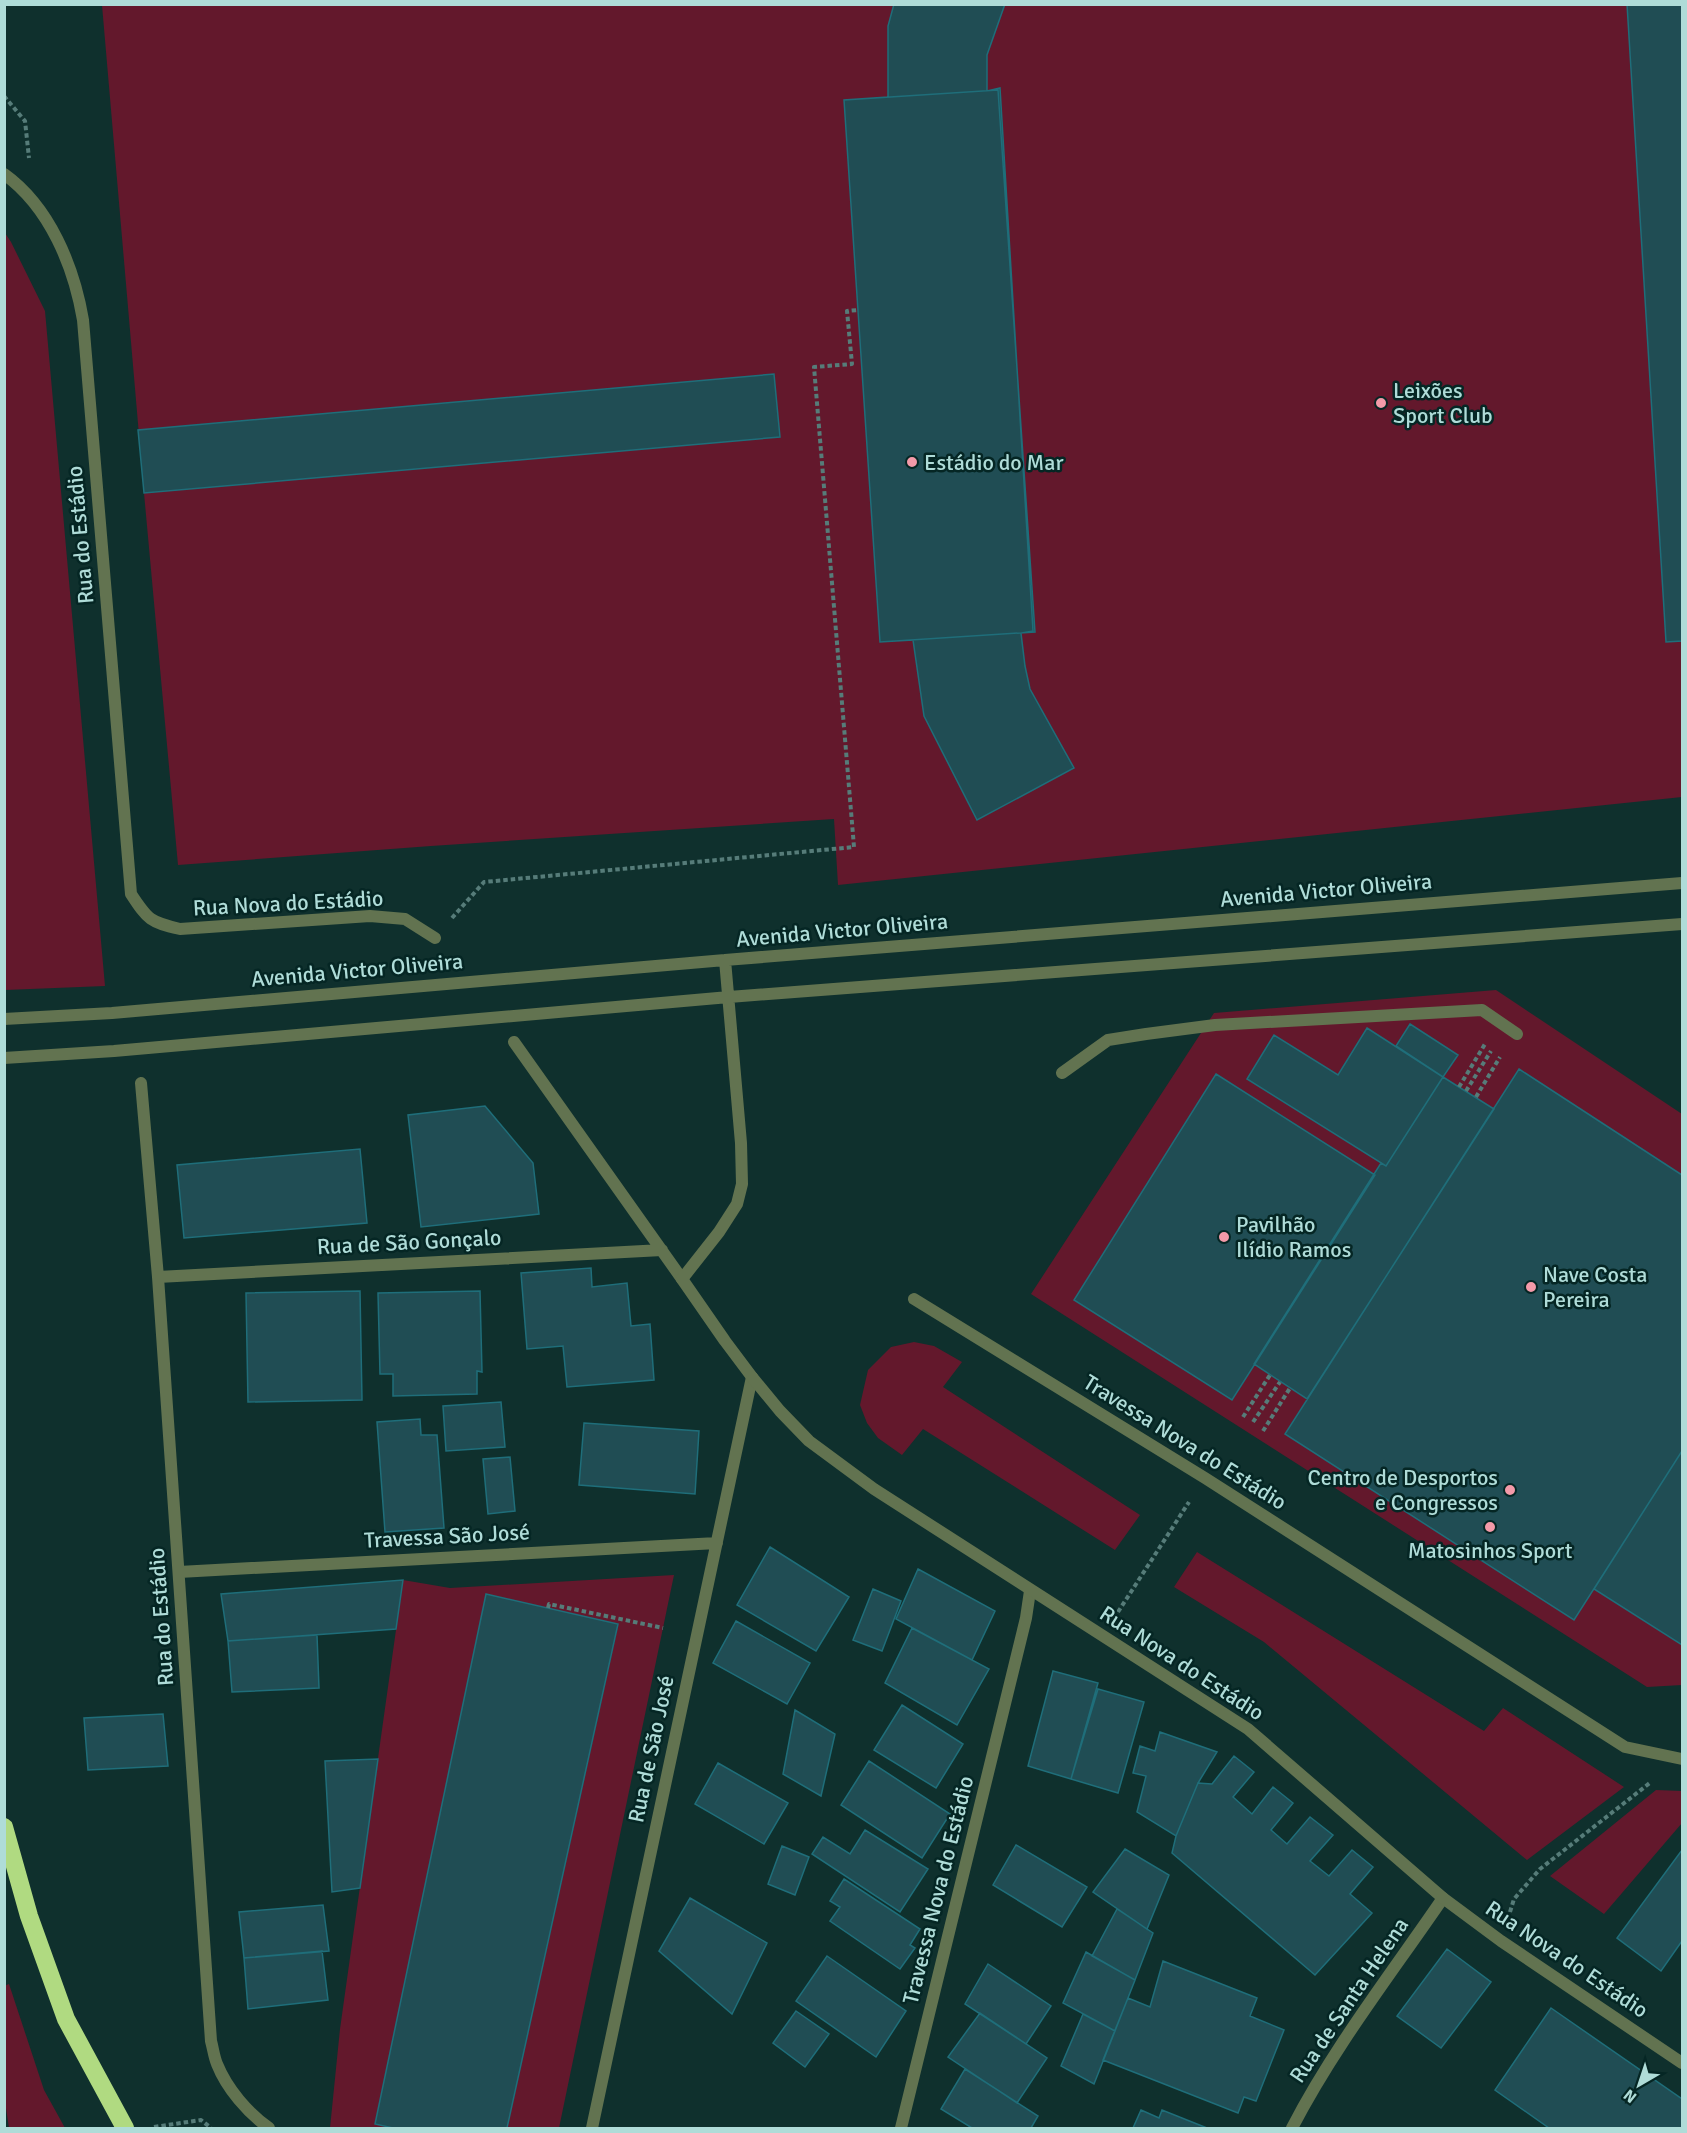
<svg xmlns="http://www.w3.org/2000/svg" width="1687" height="2133" font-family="Signika,sans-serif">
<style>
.green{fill:#63182c}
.building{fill:#204d54;stroke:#1f6e7a;stroke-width:1.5}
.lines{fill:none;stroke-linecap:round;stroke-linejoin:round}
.path{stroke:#567c79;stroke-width:4;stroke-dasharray:4.5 3;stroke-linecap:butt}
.service{stroke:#627350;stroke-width:12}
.minor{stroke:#627350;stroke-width:12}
.tertiary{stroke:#627350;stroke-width:12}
.motorway{stroke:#b0da81;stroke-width:18}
.poi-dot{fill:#f39aa9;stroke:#052624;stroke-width:2}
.labels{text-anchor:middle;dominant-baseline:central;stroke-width:5;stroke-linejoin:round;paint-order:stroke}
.poi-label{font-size:22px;fill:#afdcd8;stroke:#052624;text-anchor:start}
.street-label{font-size:22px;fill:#afdcd8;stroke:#052624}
</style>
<rect width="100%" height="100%" fill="#0f302d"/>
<!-- green -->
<path class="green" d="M102,5H1682V797L838,885L834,819L431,846L178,865L144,493Z
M5,233L11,242L45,311L105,986L5,990Z
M1496,990L1682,1114V1685L1647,1687L1031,1294L1214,1013Z
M914,1342L934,1346L962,1362L943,1387L1140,1515L1115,1550L923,1429L902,1455L878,1438L867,1423L860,1405L868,1370L891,1347Z
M1197,1552L1484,1731L1503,1708L1624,1787L1527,1860L1264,1642L1174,1587Z
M674,1575L559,2128H507L618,1625L486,1595L375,2124L393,2128H330L340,2029L403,1580L450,1588Z
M1656,1790L1682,1791V1823L1604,1914L1550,1876Z
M9,1984L44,2090L65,2128H9L4,2095V1986Z"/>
<!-- building -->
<path class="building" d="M894,4H1005L987,55V91L1000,88L1033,631L1021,633L1025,666L1030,689L1074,768L977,820L924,716L913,640L880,642L844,100L888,97V26Z
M1627,4H1682V641L1666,642Z
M998,90L1035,632L880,642L844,100Z
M774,374L780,437L144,493L138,430Z
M1410,1024L1458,1055L1443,1077L1396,1046Z
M1367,1028L1443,1077L1386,1166L1247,1079L1274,1035L1338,1075Z
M1519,1069L1682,1175V1451L1574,1620L1285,1434Z
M1216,1074L1375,1175L1232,1400L1074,1300Z
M1443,1077L1494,1109L1307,1399L1254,1364L1381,1163L1386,1166Z
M485,1106L533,1163L539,1214L421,1227L408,1115Z
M360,1149L367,1223L184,1238L177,1165Z
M591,1268L592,1287L627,1283L631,1326L650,1324L654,1380L567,1387L563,1346L527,1349L521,1273Z
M360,1291L362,1400L248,1402L246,1293Z
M480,1291L482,1372L477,1371V1394L393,1396V1374H380L378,1293Z
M501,1402L505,1447L446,1451L443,1406Z
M420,1419L421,1435H437L444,1528L385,1532L377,1422Z
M584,1423L699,1431L695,1494L579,1485Z
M1682,1451V1645L1594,1589Z
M510,1457L515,1511L488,1514L483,1459Z
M770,1547L849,1597L816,1651L737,1605Z
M918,1569L995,1611L972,1660L896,1619Z
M403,1580L396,1629L228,1641L221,1594Z
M873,1589L901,1601L882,1651L853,1640Z
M486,1594L618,1624L507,2128H393L375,2124Z
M736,1621L810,1663L787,1704L713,1663Z
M912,1628L989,1669L957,1725L885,1683Z
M317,1635L319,1688L232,1692L228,1641Z
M1053,1671L1098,1683L1071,1779L1028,1766Z
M1098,1689L1144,1702L1118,1793L1071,1779Z
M902,1705L963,1744L936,1788L874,1750Z
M795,1710L835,1734L821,1796L783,1774Z
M163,1714L168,1766L88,1770L84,1718Z
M1160,1732L1217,1752L1198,1783L1176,1836L1137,1812L1146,1776L1133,1773L1140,1746L1155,1751Z
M1234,1756L1254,1772L1233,1797L1252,1814L1273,1787L1293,1803L1271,1830L1287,1844L1310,1817L1333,1835L1310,1861L1329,1876L1352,1850L1373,1867L1350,1894L1372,1913L1315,1975L1172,1853L1176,1836L1198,1783L1212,1784Z
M378,1759L360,1888L332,1892L325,1761Z
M869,1761L950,1814L922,1858L841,1805Z
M718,1763L788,1803L764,1844L695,1804Z
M865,1830L928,1869L900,1912L812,1854L823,1837L850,1854Z
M1016,1845L1087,1887L1062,1927L993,1885Z
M782,1846L809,1857L795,1895L768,1884Z
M1125,1849L1169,1875L1147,1929L1093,1892Z
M1682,1850V1941L1661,1971L1617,1938Z
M844,1879L920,1929L910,1945L915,1948L900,1969L830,1921L840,1907L830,1901Z
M690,1898L767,1943L732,2014L659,1951Z
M323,1905L329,1951L244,1958L239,1912Z
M1117,1909L1153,1933L1135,1980L1092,1956Z
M1447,1949L1491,1982L1441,2048L1397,2016Z
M322,1951L328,2000L248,2009L244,1958Z
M1086,1952L1135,1980L1115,2031L1063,2003Z
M827,1956L906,2011L876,2057L796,2001Z
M1163,1961L1257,1998L1250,2016L1284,2030L1256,2101L1244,2097L1238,2113L1103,2060L1128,1998L1150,2007Z
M988,1964L1051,2006L1026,2044L965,2004Z
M1551,2008L1682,2099V2128H1549L1495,2090Z
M796,2011L829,2034L805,2067L773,2043Z
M980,2013L1047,2058L1017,2103L948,2057Z
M1083,2014L1115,2031L1094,2084L1061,2066Z
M965,2069L1038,2116L1031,2128H972L941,2109Z
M1141,2110L1159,2118L1162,2110L1207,2128H1133Z"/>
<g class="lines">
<!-- path -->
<path class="path" d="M4,96L25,121L29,158
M452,918L484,882L854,847L814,367L852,364L847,311L858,310
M1459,1087L1485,1044
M1466,1091L1491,1051
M1476,1097L1500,1057
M1243,1417L1270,1375
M1253,1422L1280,1382
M1263,1431L1290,1388
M548,1608L549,1604L663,1628
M1118,1612L1189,1502
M1510,1912L1514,1899L1540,1869L1651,1782
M154,2127L201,2120L211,2128"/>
<!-- service -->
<path class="service" d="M1062,1073L1108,1040L1146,1034L1215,1025L1482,1010L1517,1034"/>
<!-- minor -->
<path class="minor" d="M4,174C50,207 74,267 83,320L131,894C148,920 150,922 180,929L370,916L405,919L435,938
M514,1042L682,1279
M141,1083L158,1277L211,2041C213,2048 214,2057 217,2064C227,2089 248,2113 269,2128
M158,1277L662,1250
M914,1299L1205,1478L1625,1747L1682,1759
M179,1572L717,1543
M592,2128L752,1377
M901,2128L1026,1618L1030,1591
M1292,2128C1334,2047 1391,1974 1443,1898"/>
<!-- tertiary -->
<path class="tertiary" d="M725,960L741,1143L742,1184L737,1204L719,1232L682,1279L725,1341L752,1377L780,1411L809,1441L874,1489L1248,1729L1443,1898L1501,1941L1682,2063
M4,1019L112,1013L725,960L1682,883
M4,1058L114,1051L729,997L1682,924"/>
<!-- motorway -->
<path class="motorway" d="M4,1827L29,1916L66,2019L125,2128"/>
</g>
<!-- markers -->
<g class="poi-dot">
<circle cx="1381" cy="403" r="6"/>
<circle cx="912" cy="462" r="6"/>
<circle cx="1224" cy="1237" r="6"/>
<circle cx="1531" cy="1287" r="6"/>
<circle cx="1510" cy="1490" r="6"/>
<circle cx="1490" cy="1527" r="6"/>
</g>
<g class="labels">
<!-- poi labels -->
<g class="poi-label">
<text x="1393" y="390">Leixões<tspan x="1393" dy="25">Sport Club</tspan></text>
<text x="924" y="462">Estádio do Mar</text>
<text x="1236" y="1224">Pavilhão<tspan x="1236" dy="25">Ilídio Ramos</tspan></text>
<text x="1543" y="1274">Nave Costa<tspan x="1543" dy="25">Pereira</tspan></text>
<text x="1498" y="1477" text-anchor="end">Centro de Desportos<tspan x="1498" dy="25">e Congressos</tspan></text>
<text x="1490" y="1550" text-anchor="middle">Matosinhos Sport</text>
</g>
<!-- street labels -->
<g class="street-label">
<text transform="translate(80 535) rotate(-95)">Rua do Estádio</text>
<text transform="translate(1326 890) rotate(-5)">Avenida Victor Oliveira</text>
<text transform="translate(288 903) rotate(-3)">Rua Nova do Estádio</text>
<text transform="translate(842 930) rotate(-5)">Avenida Victor Oliveira</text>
<text transform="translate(357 970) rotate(-5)">Avenida Victor Oliveira</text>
<text transform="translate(409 1242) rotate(-3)">Rua de São Gonçalo</text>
<text transform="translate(1185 1442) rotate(32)">Travessa Nova do Estádio</text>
<text transform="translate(447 1536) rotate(-3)">Travessa São José</text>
<text transform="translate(161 1617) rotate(-94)">Rua do Estádio</text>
<text transform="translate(1182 1663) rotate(33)">Rua Nova do Estádio</text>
<text transform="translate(651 1749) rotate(-78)">Rua de São José</text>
<text transform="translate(938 1890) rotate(-76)">Travessa Nova do Estádio</text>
<text transform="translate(1567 1959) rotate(34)">Rua Nova do Estádio</text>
<text transform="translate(1349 2000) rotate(-56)">Rua de Santa Helena</text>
</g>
</g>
<!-- border -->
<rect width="1687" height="2133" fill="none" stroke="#afdcd8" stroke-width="12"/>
<!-- north arrow -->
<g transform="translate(1639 2085) rotate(219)" stroke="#052624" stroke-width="4.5" paint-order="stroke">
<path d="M0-4.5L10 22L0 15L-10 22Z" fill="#afdcd8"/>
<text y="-9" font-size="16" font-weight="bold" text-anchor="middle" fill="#afdcd8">N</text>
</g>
</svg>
